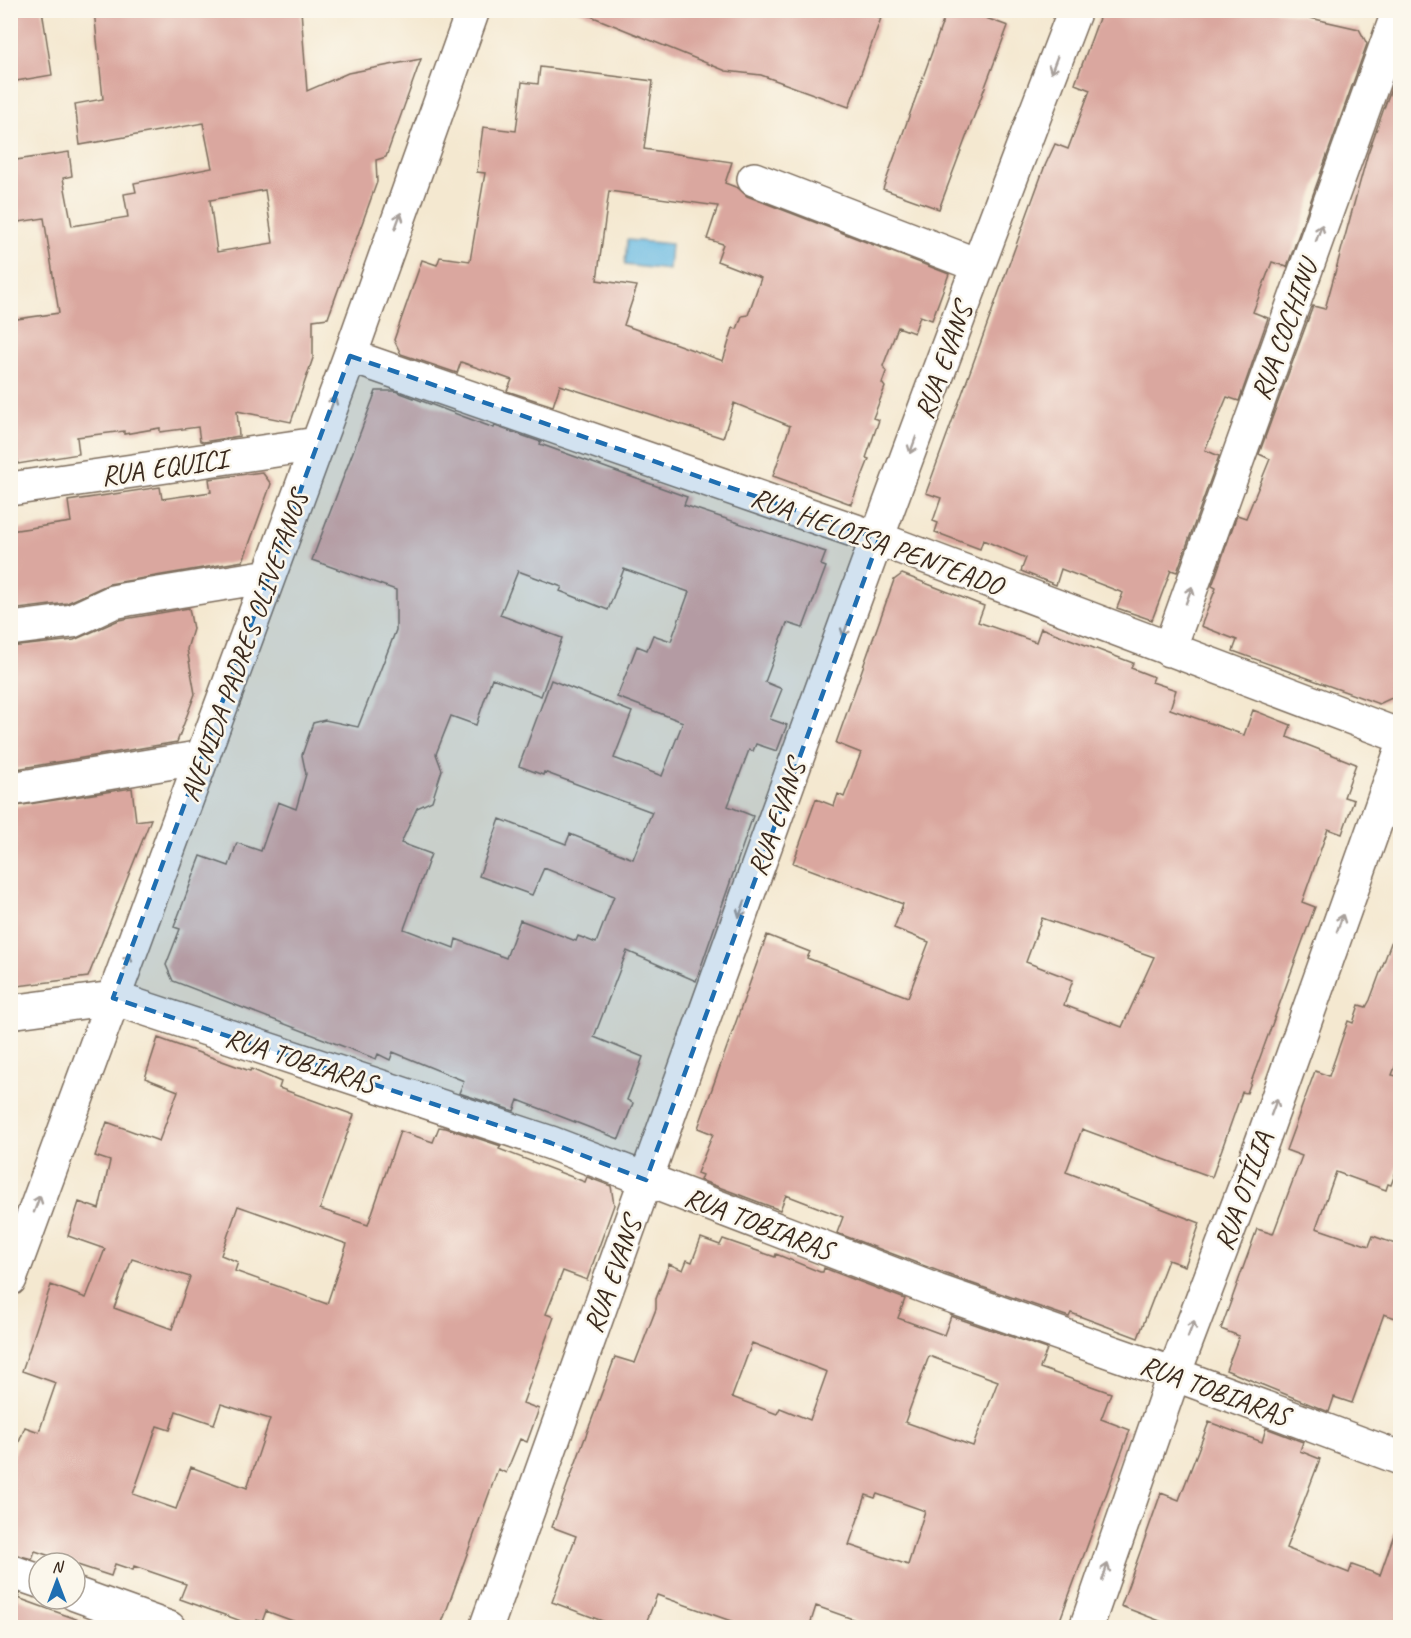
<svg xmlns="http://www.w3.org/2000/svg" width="1411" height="1638" font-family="Caveat,sans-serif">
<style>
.water{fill:#66b9e2;stroke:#507280;stroke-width:1.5}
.building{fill:#daa79f;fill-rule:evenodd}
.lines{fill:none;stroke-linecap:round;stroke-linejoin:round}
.minor-casing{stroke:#7c6c5c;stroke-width:36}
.minor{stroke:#fff;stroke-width:33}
.oneway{stroke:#a79f9a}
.marked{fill:#1f6fb2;fill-opacity:0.2;stroke:#1f6fb2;stroke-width:4.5;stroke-dasharray:12 8;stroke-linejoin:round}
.labels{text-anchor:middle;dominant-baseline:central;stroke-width:5;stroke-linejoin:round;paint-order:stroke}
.street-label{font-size:28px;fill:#3b2a1e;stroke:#fbf7ec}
</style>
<rect width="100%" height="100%" fill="#fbf7ec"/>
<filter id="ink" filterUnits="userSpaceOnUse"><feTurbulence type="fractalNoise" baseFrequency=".0167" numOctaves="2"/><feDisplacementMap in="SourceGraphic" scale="12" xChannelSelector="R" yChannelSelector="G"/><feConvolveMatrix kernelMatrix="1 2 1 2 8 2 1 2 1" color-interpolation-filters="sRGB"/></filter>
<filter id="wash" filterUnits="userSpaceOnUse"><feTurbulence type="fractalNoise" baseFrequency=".008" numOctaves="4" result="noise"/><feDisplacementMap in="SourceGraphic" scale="24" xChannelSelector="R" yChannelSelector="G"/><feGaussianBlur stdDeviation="1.35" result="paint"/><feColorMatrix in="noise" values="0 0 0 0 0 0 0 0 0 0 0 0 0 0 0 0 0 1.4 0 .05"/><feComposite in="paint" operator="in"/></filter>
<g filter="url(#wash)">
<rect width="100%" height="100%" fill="#f4e8d0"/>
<!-- water -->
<path class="water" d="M627,240L671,244L669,270L625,265Z"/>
<g id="blocks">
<!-- building -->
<path class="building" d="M10,10H42L52,75L10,82Z
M94,10H301L307,91L348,73L421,59L386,157L376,160L377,182L328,318L313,320V358L291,422L237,411L239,436L203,442L200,441L198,427L160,432V428L124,434V431L77,437L79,454L18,464L15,441L10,442V320L59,313L44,218L19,222L10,161L69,152L72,176L63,178L72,226L128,217L124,194L136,192L134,183L212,168L203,123L80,145L75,104L103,99ZM265,190L273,243L217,252L210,200Z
M576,10H859L881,18L849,107L761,75L726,71Z
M947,10H964L1008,26L939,209L883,189Z
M1102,10H1275L1359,29L1367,44L1287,267L1272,262L1253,312L1268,318L1239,401L1227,397L1205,450L1219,456L1177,572L1171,570L1152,620L1117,608L1123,593L1061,569L1056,585L1021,571L1026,558L983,540L980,549L935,532L938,523L933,521L941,498L926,493L1044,168L1055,144L1068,149L1090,90L1075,84Z
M1401,61V678L1394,697L1379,704L1233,651L1237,640L1201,626L1216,588L1212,586L1237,515L1246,518L1270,459L1259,454L1313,306L1325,309L1368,153Z
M540,67L653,81L644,149L732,162L725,183L738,188L747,196L949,274L932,320L920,316L914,333L898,327L883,366L886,372L882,383L885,387L873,418L879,420L866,458L869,459L851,504L773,476L790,426L734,403L723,438L560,385L553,406L507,391L512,380L461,362L457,373L401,354L394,340L422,260L437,265L440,257L470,261L485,173L477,172L483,127L516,131L522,82L538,84ZM609,191L718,206L707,239L723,244L717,261L761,278L748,315L742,316L737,329L733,328L723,361L624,325L637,286L597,280Z
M376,391H395L494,428L495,426L541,442L540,444L687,497L684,505L826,552L821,565L826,567L803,628L787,623L765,682L782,689L770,719L787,725L777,751L756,744L753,751L749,750L728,806L753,816L696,981L627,951L594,1037L643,1057L627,1100L633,1103L619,1139L518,1100L514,1111L459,1093L464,1081L393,1052L390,1060L378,1054L376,1059L173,981L166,965L180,929L174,927L201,856L229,866L237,843L261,851L278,802L296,809L306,774L302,755L313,723L325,720L358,727L396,630V590L312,560ZM624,569L689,592L671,641L653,635L647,650L637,646L617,697L683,722L662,776L614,758L632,712L551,680L519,766L543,775L544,772L652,812L633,859L570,834L566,844L500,819L479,876L532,895L544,868L614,896L596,943L578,936L576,941L520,920L506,958L456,939L454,948L404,929L431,854L401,843L417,808L432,801L442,770L436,754L451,716L476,725L492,678L541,696L562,638L500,615L518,571L562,587L560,591L608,610Z
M262,472L271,484L243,561L109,584L67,603L10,610V531L71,522L68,501L160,487L162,499L211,492L209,479Z
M902,574L984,606L978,622L1036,642L1041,628L1133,663L1131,668L1154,677L1152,682L1176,690L1170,709L1244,735L1253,710L1291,725L1287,737L1356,764L1344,797L1354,800L1342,834L1328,829L1302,902L1315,907L1247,1093L1242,1092L1212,1177L1082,1129L1066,1172L1200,1223L1185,1266L1168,1260L1138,1338L1071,1313L1069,1317L965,1281L837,1233L843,1217L786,1195L780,1210L700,1180L702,1175L697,1173L713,1134L698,1128L767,935L810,952L807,958L908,997L929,942L894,928L903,904L793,863L816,799L834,806L838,794L844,797L861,753L836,743L894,580ZM1042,918L1154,957L1122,1027L1064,1005L1073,980L1026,962Z
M189,608L193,629L187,649L195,694L177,742L10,770V647L74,640L119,620Z
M132,788L136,821L151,819L88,977L10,987V898L14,897L10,871V807Z
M1398,924L1401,925V1051L1392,1075L1401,1077V1158L1391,1185L1388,1184L1386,1190L1336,1172L1316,1228L1369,1246L1373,1236L1401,1246V1320L1384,1314L1352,1403L1334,1397L1329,1412L1226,1370L1239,1336L1221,1329L1257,1229L1273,1234L1302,1156L1286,1150L1315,1071L1329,1076L1348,1021L1353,1023L1359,1005L1366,1007L1370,1000Z
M158,1038L250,1071L251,1069L281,1082L279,1088L354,1115L320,1209L368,1225L400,1131L433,1142L439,1127L446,1128L501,1146L499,1149L585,1182L587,1177L611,1186L614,1205L587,1280L563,1271L546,1314L554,1317L523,1403L539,1409L527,1442L520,1439L506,1473L498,1469L440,1628H312L266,1611L262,1622L257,1620L255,1626L180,1599L186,1584L134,1566L133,1570L115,1564L111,1576L35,1551L32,1559L10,1553V1465L25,1427L39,1432L56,1383L22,1371L51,1285L86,1298L105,1249L68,1236L79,1202L99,1209L110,1161L95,1156L107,1122L159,1141L178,1091L145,1078ZM238,1206L347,1244L327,1304L235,1271L238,1262L221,1255ZM132,1259L190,1277L172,1329L114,1308ZM221,1404L270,1419L247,1488L191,1467L176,1509L133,1494L157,1426L170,1430L176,1411L214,1424Z
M701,1238L720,1245L723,1239L775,1257L776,1254L820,1272H823L824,1268L905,1299L898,1318L944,1335L951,1316L1047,1349L1040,1368L1111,1393L1101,1419L1130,1430L1057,1628H878L816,1606L809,1628H751L657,1595L644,1628H621L552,1602L576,1536L552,1527L615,1357L635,1363L656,1309V1299L669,1264L683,1270L687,1260L692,1262ZM752,1343L827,1372L810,1420L780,1408L777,1414L732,1397ZM929,1356L998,1381L973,1446L905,1422ZM877,1494L925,1511L908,1565L849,1545L866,1495L875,1498Z
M1209,1422L1262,1442L1266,1428L1303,1442L1300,1451L1320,1459L1286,1548L1349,1573L1352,1565L1380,1575L1397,1526L1401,1527V1628H1178L1121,1606L1161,1493L1179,1500Z
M10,1591L20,1594L18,1598L90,1624V1628H10Z"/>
</g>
</g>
<g filter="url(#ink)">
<use href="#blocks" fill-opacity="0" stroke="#7c6c5c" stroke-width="1.5"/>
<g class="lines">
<defs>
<path id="minor" d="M754,179L977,265
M350,356L879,539L1400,736
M10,489L317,444
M10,629L72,621L113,602L128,599L269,576
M1169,650L1399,10
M11,789L203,757
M10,1012L113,998L551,1143L937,1291L1174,1374L1400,1458
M10,1279L350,356L473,10
M10,1571L39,1581
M75,1594L169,1628
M486,1628C679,1087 869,546 1075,10
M1086,1628L1174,1374L1262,1142L1400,754"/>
</defs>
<!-- minor casing -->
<use href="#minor" class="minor-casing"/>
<!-- minor -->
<use href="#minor" class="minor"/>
</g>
<!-- one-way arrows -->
<defs><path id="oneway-shaft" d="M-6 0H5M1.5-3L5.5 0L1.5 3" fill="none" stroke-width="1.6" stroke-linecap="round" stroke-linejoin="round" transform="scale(1.5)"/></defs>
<g class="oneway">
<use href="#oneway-shaft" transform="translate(1054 65) rotate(111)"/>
<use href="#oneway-shaft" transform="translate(398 221) rotate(-70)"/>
<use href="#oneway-shaft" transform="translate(1319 233) rotate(-70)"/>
<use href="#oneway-shaft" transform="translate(332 405) rotate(-70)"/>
<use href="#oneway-shaft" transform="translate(913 445) rotate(110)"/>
<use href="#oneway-shaft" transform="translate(1189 595) rotate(-70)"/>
<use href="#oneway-shaft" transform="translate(846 628) rotate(110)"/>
<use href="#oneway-shaft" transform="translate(742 909) rotate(110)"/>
<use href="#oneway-shaft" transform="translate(1340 923) rotate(-70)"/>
<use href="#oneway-shaft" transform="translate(127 962) rotate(-70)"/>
<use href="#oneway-shaft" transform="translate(1274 1107) rotate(-70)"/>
<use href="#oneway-shaft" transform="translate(37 1204) rotate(-70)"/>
<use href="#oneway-shaft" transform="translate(1191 1329) rotate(-69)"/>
<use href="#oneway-shaft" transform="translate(1105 1572) rotate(-72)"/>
</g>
</g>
<!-- marked area -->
<path class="marked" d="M350,356L879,539L646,1180L551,1143L113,998Z"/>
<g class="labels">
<!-- street labels -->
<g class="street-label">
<text transform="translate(1284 330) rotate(-70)">RUA COCHINU</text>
<text transform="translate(943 361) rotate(-70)">RUA EVANS</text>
<text transform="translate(164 467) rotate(-8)">RUA EQUICI</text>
<text transform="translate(877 541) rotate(20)">RUA HELOISA PENTEADO</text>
<text transform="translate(244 646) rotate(-70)">AVENIDA PADRES OLIVETANOS</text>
<text transform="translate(776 818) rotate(-70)">RUA EVANS</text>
<text transform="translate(301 1060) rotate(18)">RUA TOBIARAS</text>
<text transform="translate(1243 1191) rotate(-70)">RUA OTÍLIA</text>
<text transform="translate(759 1223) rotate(21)">RUA TOBIARAS</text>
<text transform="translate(612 1275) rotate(-70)">RUA EVANS</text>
<text transform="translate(1215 1390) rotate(20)">RUA TOBIARAS</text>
</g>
</g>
<!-- margin -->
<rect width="1411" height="1638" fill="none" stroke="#fbf7ec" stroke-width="36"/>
<!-- north arrow -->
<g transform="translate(57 1581)"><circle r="28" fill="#fbf7ec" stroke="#aea59a" stroke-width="1.5"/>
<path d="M0-4.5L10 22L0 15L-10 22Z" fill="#1f6fb2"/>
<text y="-9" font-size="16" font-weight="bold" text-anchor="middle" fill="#3b2a1e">N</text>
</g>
</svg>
